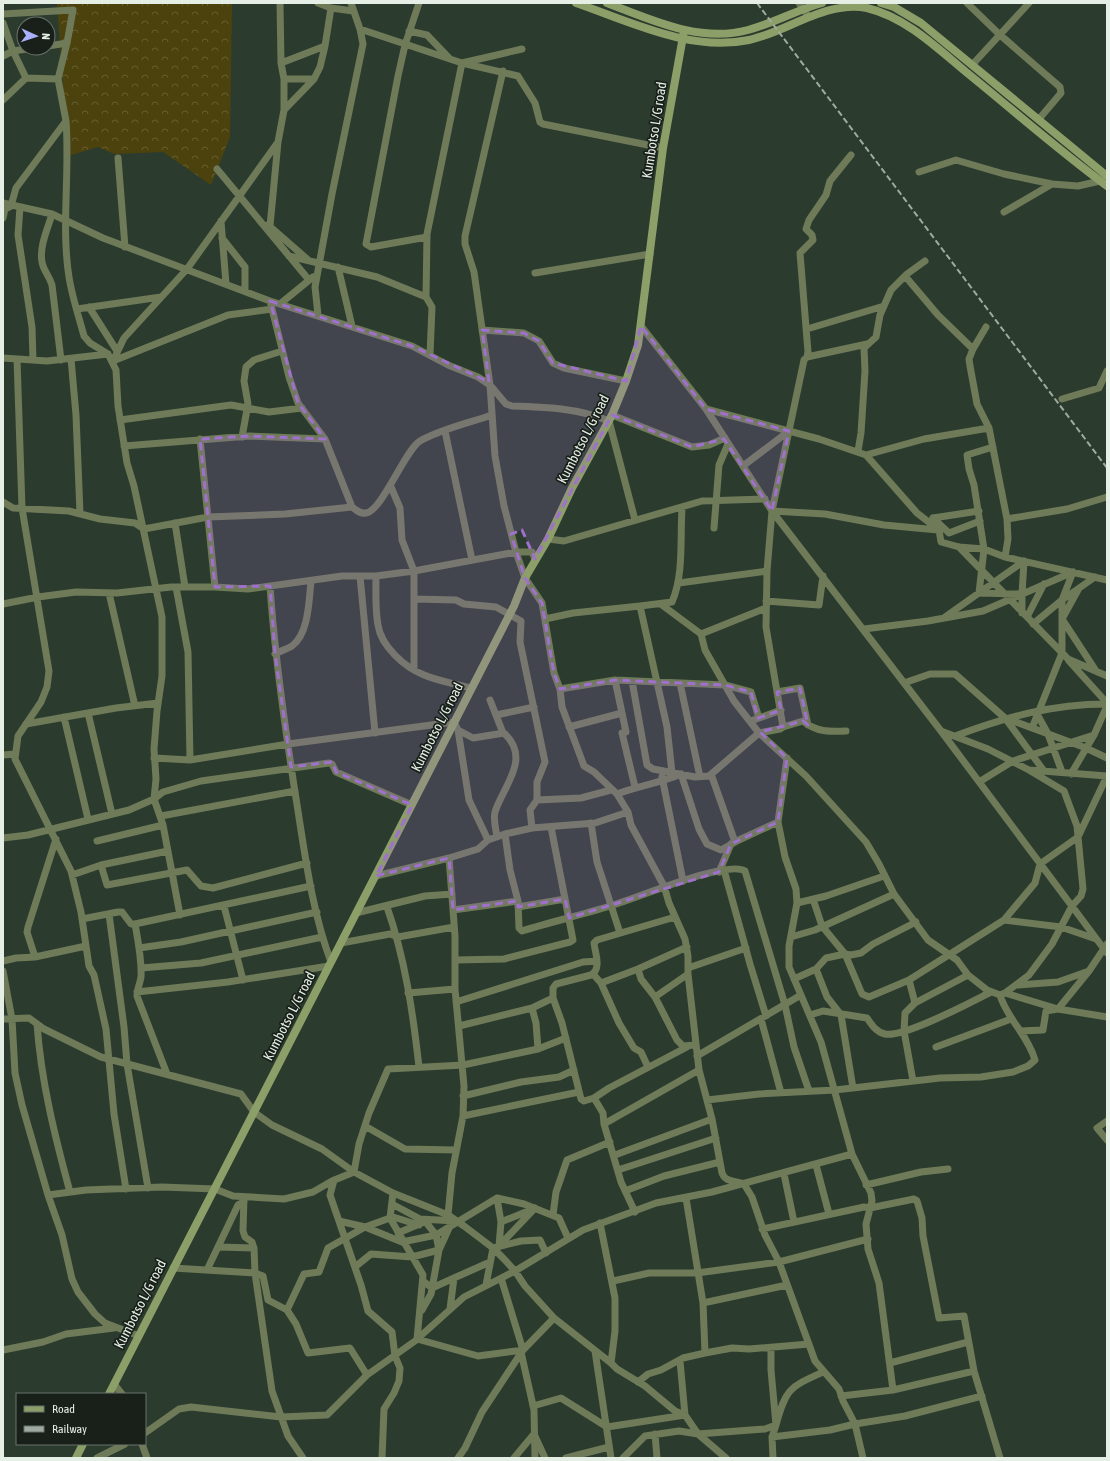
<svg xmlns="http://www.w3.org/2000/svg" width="1110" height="1461" font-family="'Asap Condensed',sans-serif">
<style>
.forest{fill:url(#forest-crowns)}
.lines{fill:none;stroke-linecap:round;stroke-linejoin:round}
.street{stroke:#6e7a58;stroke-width:7}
.secondary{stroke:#8c9f68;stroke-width:8}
.rail{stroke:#9faba1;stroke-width:2;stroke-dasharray:6 3;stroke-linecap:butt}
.marked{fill:#a070cd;fill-opacity:0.2;stroke:#a070cd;stroke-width:3;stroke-dasharray:8 5;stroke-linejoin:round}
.labels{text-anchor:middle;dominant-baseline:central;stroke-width:3.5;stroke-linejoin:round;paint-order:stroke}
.street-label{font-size:14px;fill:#e5efe6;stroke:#19201a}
</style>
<defs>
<pattern id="forest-crowns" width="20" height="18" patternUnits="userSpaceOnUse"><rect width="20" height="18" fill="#4c420d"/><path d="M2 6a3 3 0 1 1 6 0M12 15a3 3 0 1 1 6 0" fill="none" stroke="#665e30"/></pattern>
</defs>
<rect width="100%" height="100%" fill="#2b3b2e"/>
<!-- forest -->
<path class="forest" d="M57,3H232L230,137L211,185L163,152L114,154L98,147L68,156Z"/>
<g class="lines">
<!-- street -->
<path class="street" d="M280,3L281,63L325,46L331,8
M318,3L331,8L353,11
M419,3L405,45L398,76L366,244L371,247L427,237
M799,3L809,17
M967,3L999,34L1060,87L1061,93L1039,119
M3,14L73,10L67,43L58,79L66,121
M3,23L13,51L26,78
M360,29L462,63L518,76L535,103L540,122L543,124L663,148
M409,31L427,35L449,58
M48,46L67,43
M3,56L13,51L34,48
M281,63L284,79H314L320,67L325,46
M972,65L1029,3
M503,71L465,236V244L474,272L490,385L495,456L504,506L516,552H532L535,559
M284,79V110L314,79
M3,100L26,78L58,79
M118,158L125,247
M217,169L309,280
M919,172L956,160L1004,174L1052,184
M3,203L52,214L103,238L270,301L412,346L448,365L478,377L490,385L506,404L512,406C545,407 578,408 609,421L635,520
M20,207L18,235L32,327L33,360
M1004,212L1052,184L1078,186L1100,181
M52,214C48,228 39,247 42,262C43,270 49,275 52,285L61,360
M3,218L5,209L11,206L16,188L66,121C70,172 61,227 69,277C72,297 79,317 84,336L90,343L108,354L116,370L118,406L127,463L134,486L162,617V676L157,711L154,749L156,779L154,799L163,825L180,915
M221,221L226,284
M268,225L307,259
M270,226L278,142
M222,238L245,267V291
M289,256L377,277L426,297
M338,267L352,326
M535,273L650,254
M905,276L938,315L973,349
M270,301L289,377L298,403L325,439L352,507C356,510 360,514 366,513C382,511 405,450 420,441C441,429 469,423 492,415
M280,304L313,277
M89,307L117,351
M77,309L161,297
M318,315L315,287L332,194L363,44L360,29L351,3
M641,326L706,409L772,511L941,731L1107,953
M986,327L973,349L969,359L970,366L977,404L989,428L1007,519L1008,539L1005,557
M807,329L884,306
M482,330L524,333L539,341L553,363L564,368L626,381
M430,355L432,307L426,297L427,234L462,63L522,49
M807,357L867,344
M3,358L47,361L108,354
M17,359L22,508L49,671L47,687L41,702L18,736L15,759L71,871L81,912L89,966L94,975L106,1029L114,1114L126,1189
M71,359L76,415L80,513
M113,361L124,338L187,269L278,142L284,110
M113,361L228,315L272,309
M1062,399L1099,388L1107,371
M706,409L819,439L866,455L917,513L939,530L941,542L959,547L984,549L1005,557L1107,580
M612,415L692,447L709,445L725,438
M120,420L231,405L269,412L302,408
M445,431L472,560
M242,437L248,404L244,381L246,367L254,360L282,351
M200,439L215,587
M124,446L249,436L325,439
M993,447L967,455L969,469L974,485L984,549L979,593L1022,594L1024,561
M858,451L861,433L865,371L864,348L876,337L880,315L891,290L907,274L925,261
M866,455L924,439L989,428
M743,466L789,431
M391,487L400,508L402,540L414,571V669
M3,502L13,508L69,511L100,519L135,523L144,529L208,517L285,514L352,507
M772,511L825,514L884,525L938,530
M933,518L949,533L980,521
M933,518L979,511
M1007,519L1067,509L1107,497
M175,523L185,587
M714,528L719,465L728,444
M548,539L564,541L702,501L765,499
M959,547L1068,659L1107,676
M360,576L375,733
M376,576C376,592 375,609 378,625C381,646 404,667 424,675C438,681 456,684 471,688
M679,583L767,571
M270,586C275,662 286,736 298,811C306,862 313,914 331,962
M176,587L188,652L190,760
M1078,590L1062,619L1096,671
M109,593L135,706
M1022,594V613
M414,599L456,600L464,604L496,607L521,621L520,642L545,762L537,782V800L530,810L532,828
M766,601L819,605L823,576
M3,604L38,597L76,592L117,593L171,587H215L248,589L342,576H376L414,571L516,552L525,578L542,603L554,673L560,689L562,707L584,766L594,772L617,794L628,812L631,825L664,886L669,903L685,939L688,956V974L699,1070L712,1119L722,1173C726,1183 735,1180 744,1184L752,1197L765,1235L779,1262L815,1361L839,1389L843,1401L855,1424L863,1458
M662,605L701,634L705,650L734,701L759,733L806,776L866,842L879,864L894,894L928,940L957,960L968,975L987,990L1000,995L1005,993L1058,1009L1107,1017
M945,617L1024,561
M1027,617L1044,584
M545,619L573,613L640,606
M1033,624L1062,600L1073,572
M864,629L928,621L983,611L1073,572
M701,634L766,608
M275,654C280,651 287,649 292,646C309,634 309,599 311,581
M1069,661L1107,703
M632,681L647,765L653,769L695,777L709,776L759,733L780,729L783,727L766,627L767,571L772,511L804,360L807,357L808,352L800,253L813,240L812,235L806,229L809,220L826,195L830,181L851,155
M680,683L700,777
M904,683L930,674H955L1005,718
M560,689L615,680L725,685L751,692L759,718L751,721
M777,692L800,688L808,725
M490,700L503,733
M88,713L112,814
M622,713L626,732L622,733L635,787
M1037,714L1048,734L1062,772
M496,715L534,707
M64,717L88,819
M759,718L781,710
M26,724L116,708L158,703
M569,727L622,713L615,680
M783,727L803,721C816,732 830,732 846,731
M1032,728L1062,653V600L1095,577
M458,730L473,738L504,733C532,759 503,786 495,812C493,819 496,830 497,837
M941,731L988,749L1029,770L1107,776
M955,736C1007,717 1051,704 1107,704
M3,755L15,754
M154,758L190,760L288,744L454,722L458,730L469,800L488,840
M787,758L778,822L785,857L796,889L797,903L789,946V967L821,1042L852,1154L871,1193L872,1201L866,1224L868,1249L879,1283L893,1390
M1044,771L1005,718L1086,748L1107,758
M672,773L667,727L640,606L672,602C684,575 680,538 682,508
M711,774L735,842
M1071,774L1094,735L1107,706
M662,777L683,881
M979,782L1013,761L1094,735
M617,794C638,786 660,783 681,774L699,829L707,844L721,850L739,840L778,822
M537,800L581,798L611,790
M161,816L295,791
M591,823L597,862L620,933
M505,834L510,870L518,901L519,928L522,931C551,922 581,915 610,906C633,900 727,859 745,871L785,1005L794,1047L809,1091
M3,838L28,835L129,810L154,799L163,792L201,781L329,763L332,764L336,772L412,805
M97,841L163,825
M101,865L168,851
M724,870L750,964L766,1016
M719,872L731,844
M72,875L101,865L107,885L187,870L201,886L213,888L307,863
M376,876L449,858L478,849L488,840L505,834L532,828L595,823L628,812
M813,899L822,926L845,954L862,994L869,997L909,980L915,1003L905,1013L904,1031L913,1081
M797,903L826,896L884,876
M224,906L243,980
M387,907C405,958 413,1013 419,1067
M518,907L565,899
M453,910L518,901
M356,913L425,896L452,894
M109,914L124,1027L127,1064L148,1188
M82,919L118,912H122L131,924H135L311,886
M135,924C138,941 142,960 141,977C140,984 137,989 137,996L167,1074
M791,937L815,930L894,894
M1096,939L1061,927L1004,920L1035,883L1040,864L1078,837L1107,776
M341,943L390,934L398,937L454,927
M139,948L181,942L317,912
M35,957L27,932L28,927L56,839
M456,960L504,959L570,942L573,940L551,827
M3,961L16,958L35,957L86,946
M141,968L201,963L322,937
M688,968L746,948
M638,969L687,947
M816,969L827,997L841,1015L853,1088
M3,971L12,1019L15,1073L22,1105L48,1195L62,1235L72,1279L78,1292L95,1314L105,1323L139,1336
M593,974L601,983L619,1023L634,1048L641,1052L648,1067
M794,979L816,969L826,958L845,954L851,955L861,953L873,944L916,922
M909,980L1004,920
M601,983L638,969L641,979L655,997L677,1040L683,1046L695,1045
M1018,985L1058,982L1089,971L1107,944
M137,992L228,982L329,966
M408,993L455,989
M1005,993L1029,975L1052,944L1072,906L1081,896L1083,889L1077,826L1064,791L1029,770
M655,997L688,974
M456,1002L583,962L597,961
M915,1003L968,975
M532,1008L536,1023L538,1049
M810,1015L823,1011L867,1018C872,1025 876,1032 885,1034C904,1038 971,1002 991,992
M3,1019L29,1018L44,1029L101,1057L241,1094L254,1112L272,1125L322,1149L354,1172L393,1193L448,1215L464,1226L493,1248L504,1259L515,1271L525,1286L554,1318L611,1363L617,1369L645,1386L675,1411L685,1415L698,1434L726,1458
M761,1019L781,1093
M37,1024C41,1081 55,1137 70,1192
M459,1026L532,1008L553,998
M1020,1031L1043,1030L1046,1011L1058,1009L1089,971
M936,1047L1011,1019
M697,1056L801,995
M463,1096L521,1082L559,1077L574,1070
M594,1098L609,1088L687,1047
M707,1100L759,1094L835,1090L940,1078L981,1077L1013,1072L1028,1066L1035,1060C1028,1035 1007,1019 1000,995
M463,1116L579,1092
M1107,1121L1097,1128L1107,1140
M604,1124L699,1070
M365,1126L405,1149L456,1150
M615,1155L712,1119
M816,1165L829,1214
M618,1170L716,1138
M784,1174L794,1222
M334,1180L330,1195L361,1285L368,1311L392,1332L395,1356L400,1368L399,1381L394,1393L384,1409L382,1458
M866,1185L921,1172L948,1169
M625,1191L664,1176L720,1162
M48,1195L86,1190L162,1187L215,1189L233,1196L284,1199L313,1192L332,1181L354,1172L359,1144L369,1113L388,1069L463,1065L538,1049L566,1038
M244,1197L243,1231L245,1237L252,1242L254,1248L255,1273L272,1391L288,1436L303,1458
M497,1198L501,1222L499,1246L535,1208
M686,1198L703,1303L705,1353
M392,1204L420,1219L456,1221
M635,1212L621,1182L604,1124L603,1113L594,1098L584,1101L581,1099L562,1023L553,998V988L556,984L591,975C602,969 595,953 594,943L597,940L675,917
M448,1215L452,1173L463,1116L464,1086L455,989V936L449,858
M553,1215L556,1192L567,1160L610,1142
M390,1216L419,1225
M390,1218L423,1275L417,1339L478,1356L523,1350L501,1278
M339,1221L365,1227L390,1218L393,1193
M501,1222L533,1209
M600,1223L615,1298V1331L611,1363
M762,1229L864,1207L870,1208L914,1199L917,1201L922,1218L923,1236L939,1318L964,1316L974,1371L1000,1458
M398,1233L429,1220
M218,1247L254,1248
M355,1267L371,1254L412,1257L439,1250L436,1235L425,1221
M173,1268L255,1273L263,1276L268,1300L287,1310L304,1274L319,1272L328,1248L365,1227L402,1242L436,1235L497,1198L524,1204L559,1218L568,1238
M207,1270L238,1205L244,1202
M454,1278L490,1262
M423,1281L432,1288L454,1278L450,1309
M613,1281L649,1273H697L779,1262L868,1239
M486,1285L493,1248L521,1241L540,1240L546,1253
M703,1303L787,1285
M287,1310L296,1324L308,1353L350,1348L367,1375
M422,1310L431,1294L439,1250L450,1226
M771,1348V1370L776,1425L772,1437L773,1458
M3,1350L43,1342L66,1334L114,1328
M595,1351L611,1458
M521,1352L534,1410L535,1458
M890,1363L968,1342
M638,1382L648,1374L661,1370L683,1358L705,1353L732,1348L749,1349L809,1344
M114,1384L122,1394
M841,1396L893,1390L974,1371
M533,1406L561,1398L607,1427L685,1415L680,1361
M145,1433L179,1409L191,1407L281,1417L327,1415L367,1375L415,1341L464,1297L515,1271L583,1230L656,1203L712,1192L852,1154
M655,1434L657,1458
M772,1437L830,1430L855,1424L905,1416L982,1396
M142,1444L147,1458
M97,1458L125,1444
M458,1458L465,1448L482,1412L523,1350L554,1318
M514,1458L534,1434L545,1458
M566,1458L609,1447
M623,1458L645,1436L679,1431L698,1434L765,1429L776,1425C786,1388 790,1387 823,1372"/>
<!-- secondary -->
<path class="secondary" d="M576,3C631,22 690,52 749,40C787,32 826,0 867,8C905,17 936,47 966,72C1013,110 1058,150 1107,186
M607,3C652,20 699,43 748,30C774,23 797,10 822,3
M881,3L894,7L921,23L1107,176
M109,1394L514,606L525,578L548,539L572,488L612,415L626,381L638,345L663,148L684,31
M76,1458L83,1444"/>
<!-- rail -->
<path class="rail" d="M757,3L1107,468"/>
</g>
<!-- marked area -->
<path class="marked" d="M270,301L412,346L489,382L482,330L524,333L539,341L553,363L626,381L641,326L706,409L789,431L772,511L724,439L692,447L612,415L535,559L522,530L511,534L525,578L542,603L554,673L560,689L615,680L725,685L751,692L758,718L781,710L777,692L800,688L808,725L803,721L760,732L787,758L778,822L731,844L719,872L569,918L565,899L518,907V901L453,910L449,858L376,876L412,805L336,772L332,762L291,767L275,654L270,586L215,587L200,439L249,436L325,439L298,403Z"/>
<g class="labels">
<!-- street labels -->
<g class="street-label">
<text transform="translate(654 130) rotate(-81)">Kumbotso L/G road</text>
<text transform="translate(583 439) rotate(-63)">Kumbotso L/G road</text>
<text transform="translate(437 727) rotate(-63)">Kumbotso L/G road</text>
<text transform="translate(289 1016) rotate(-63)">Kumbotso L/G road</text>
<text transform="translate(140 1304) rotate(-63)">Kumbotso L/G road</text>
</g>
</g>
<!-- border -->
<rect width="1110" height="1461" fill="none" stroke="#e5efe6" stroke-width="8"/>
<!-- legend -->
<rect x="16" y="1393" width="130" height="52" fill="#19201a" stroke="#6b736c"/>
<rect x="24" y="1406" width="20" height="6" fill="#8c9f68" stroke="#6b736c"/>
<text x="52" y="1413" font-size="12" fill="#e5efe6">Road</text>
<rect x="24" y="1426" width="20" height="6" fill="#9faba1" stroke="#6b736c"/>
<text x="52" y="1433" font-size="12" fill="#e5efe6">Railway</text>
<!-- north arrow -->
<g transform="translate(36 36) rotate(93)"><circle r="19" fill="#19201a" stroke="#6b736c"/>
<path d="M0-3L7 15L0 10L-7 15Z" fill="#aaaffb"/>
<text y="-6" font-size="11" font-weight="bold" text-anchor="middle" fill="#e5efe6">N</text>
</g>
</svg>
